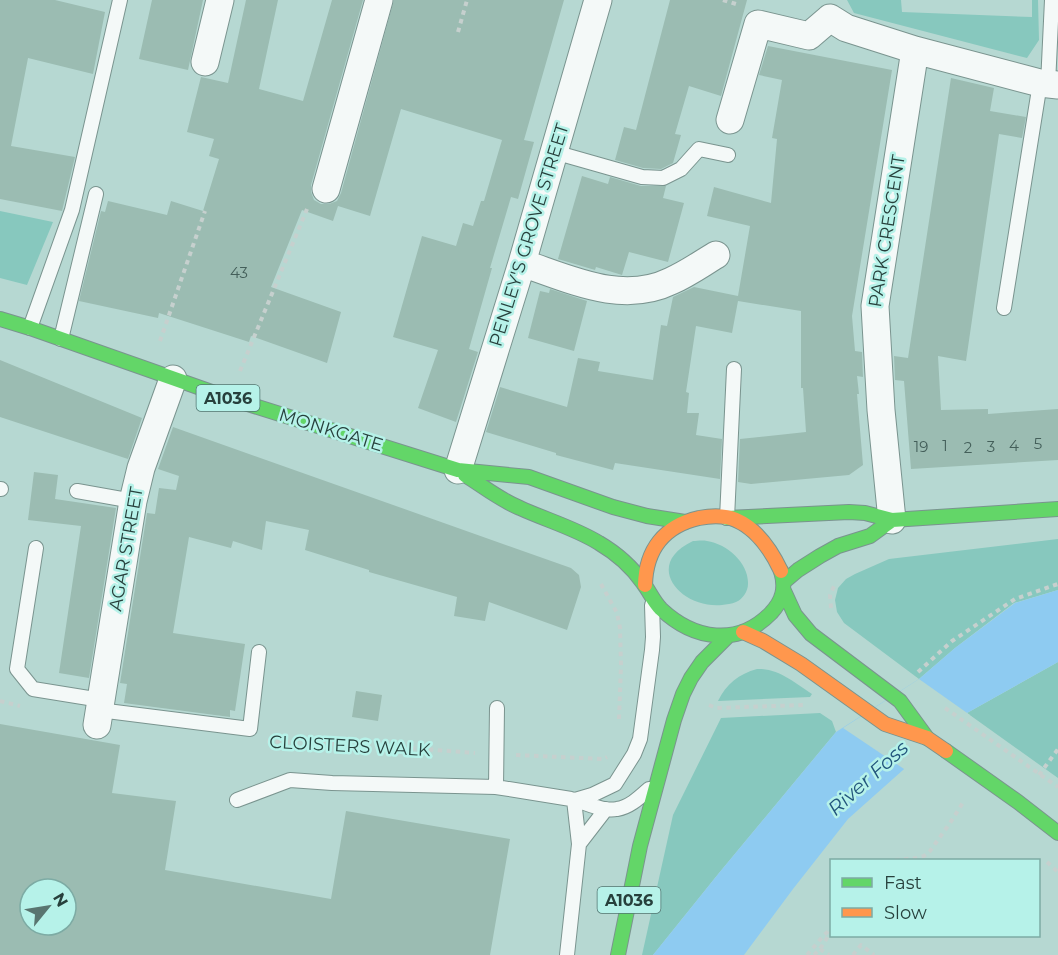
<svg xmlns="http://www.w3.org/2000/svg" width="1058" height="955" font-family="Montserrat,sans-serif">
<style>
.green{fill:#87c8be}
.water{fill:#8ecbf1}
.pier{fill:#b6d8d2}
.building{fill:#9bbcb2;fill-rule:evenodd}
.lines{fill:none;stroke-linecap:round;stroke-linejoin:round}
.lane-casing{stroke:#7a948f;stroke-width:16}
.street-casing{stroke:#7a948f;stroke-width:29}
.fast-casing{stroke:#7a948f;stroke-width:16}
.slow-casing{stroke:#7a948f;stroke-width:16}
.path{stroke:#c6d0ce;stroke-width:4;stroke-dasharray:4.5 4.5;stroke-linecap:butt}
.lane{stroke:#f4f9f8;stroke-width:14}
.street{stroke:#f4f9f8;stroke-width:27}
.fast{stroke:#63d668;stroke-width:14}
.slow{stroke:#ff974d;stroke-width:14}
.labels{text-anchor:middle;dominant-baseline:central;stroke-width:5;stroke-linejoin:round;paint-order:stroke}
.number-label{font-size:15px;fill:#445f5a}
.shield{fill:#b6f2e9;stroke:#527570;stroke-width:1.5}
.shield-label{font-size:16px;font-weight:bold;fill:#27403c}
.street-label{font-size:18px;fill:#27403c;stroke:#b6f2e9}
.water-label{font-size:20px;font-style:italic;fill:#22557c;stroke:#b6f2e9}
</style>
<rect width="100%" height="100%" fill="#b6d8d2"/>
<!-- green -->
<path class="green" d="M847,0H901L902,12L1032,17V0H1038L1039,40L1027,58L854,13Z
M0,211L53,222L27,285L0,278Z
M1058,539V590L1014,603L955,648L919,679L844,623L837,612L835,600L838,588L846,579L855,574L889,559Z
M693,541C697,541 702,540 707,541C727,544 749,563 748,584C748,591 743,599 736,602C732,604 726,604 722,605C681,609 642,565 693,541Z
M1058,662V778L967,713Z
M757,669C778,668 795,683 812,694L810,697L718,701C726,684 739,674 757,669Z
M820,713L832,721L836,732L719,873L653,955H642L673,815L721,718Z"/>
<!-- water -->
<path class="water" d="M1058,590V662L967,713L848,819L793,889L744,955H653L719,873L836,732L919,679L955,648L1015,603Z"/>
<!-- pier -->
<path class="pier" d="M919,679L970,715L907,771L843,728Z"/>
<!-- building -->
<path class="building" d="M0,0H55L105,12L93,74L28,58L11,146L75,157L62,211L0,199Z
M152,0H203L188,70L139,59Z
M246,0H278L259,89L303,101L332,0H363L311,185V192L314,200L321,204H329L337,201L341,193L394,0H564L524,140L534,142L518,199L511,197L490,268H492L469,349L478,352L456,422L418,408L438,350L393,337L422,236L456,246L463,223L473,226L481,201H484L502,140L401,109L370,216L338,206L333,221L302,210L271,287L341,312L327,363L251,336L249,342L159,313L158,318L79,301L101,211L105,212L108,201L167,215L171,201L203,211L219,159L209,156L214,139L187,132L201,77L228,83Z
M670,0H747L721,96L689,86L675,134L681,135L673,163L661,169L643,168L615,160L624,127L636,130Z
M768,46L892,70L852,316L855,351L862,352L863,377L857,376L859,394H857L863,465L849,475L751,484L738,482L740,439L806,432L803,388H801V311L738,301L732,333L696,326L686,392L689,393L687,413H699L696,435L722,439L720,479L615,463L613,470L556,455V453L486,432L500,387L567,407L578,358L600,362L598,371L653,380L661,325L667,326L673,297L694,287L738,296L750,226L707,216L714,187L771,203L777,139L772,138L782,80L759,75Z
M951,78L994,88L990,111L1026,117L1022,138L999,134L966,361L938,356L941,410L988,409V414L1058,409V460L911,469L904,381L895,380L894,356L908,358Z
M582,176L608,184L610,177L641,186H666L663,198L684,203L668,262L629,252L622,275L596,267L595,270L558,259Z
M550,289L587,301L574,351L528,338L540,291L549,293Z
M0,360L142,418L128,459L0,417Z
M173,427L571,568L579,575L581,587L567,630L489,602L485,621L454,616L457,597L369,572V570L305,550L309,530L266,521L262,550L233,541L231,548L189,537L173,633L245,644L235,711L230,710V717L124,703L127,684L120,683L147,513L155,514L159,488L176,490L179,476L158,469Z
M34,472L58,475L55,499L116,508L89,678L59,673L81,526L28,520Z
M356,691L382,695L378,721L352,717Z
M0,724L120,745L112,793L176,801L165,870L331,899L346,811L510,839L490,955H0ZM30,889H66V925H30Z"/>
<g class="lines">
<defs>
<path id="lane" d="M1048,84L1052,0
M554,152L642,177L663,178L681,169L699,149L728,155
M1004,308L1040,83
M30,328L72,210L120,0
M61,339L96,194
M0,489H1
M77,491L133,501
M727,518L734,369
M36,548L17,669L33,689L101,700
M497,708L496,787C521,791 546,795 571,799C586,802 602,812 617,809C630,807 640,797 649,789
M99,710L250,729L259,652
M237,800L290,780L332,783L496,787
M575,800L592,795L615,784L634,754L640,739L652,650L653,637L652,605
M579,844L606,809
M567,955L579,844L574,800"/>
<path id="street" d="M830,18L846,28L915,50L1040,83L1058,85
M205,62L220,0
M730,120L758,24L809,36L830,18
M326,189L379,0
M522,263C570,279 622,305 671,281C687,274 701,264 716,255
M458,470L522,263L598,0
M892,520L881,410L875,306L915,50
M97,725L133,501L141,468L173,379"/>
<path id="fast" d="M0,319L30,328L229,398L458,470L529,477L613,507L647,516L685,522
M465,475C483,486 500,500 520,508C546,520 575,528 599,543C616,553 632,567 643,583C650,592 653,601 661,609C694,640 738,647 771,613C783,600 786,588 781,571
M727,518L849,512L865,513L892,520L1058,509
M785,581L798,570L820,556L838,546L870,536L892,520
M784,591L795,615L811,634L900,701L927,738
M946,751L1018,802L1058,833
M618,955L640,846L674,720L683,694L691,678L702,662L727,637"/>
<path id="slow" d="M645,585C646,550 664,526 699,518C710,516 724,515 736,520C757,529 772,552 781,571
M743,632L763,641L801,664L885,724L927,738L946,751"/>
</defs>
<!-- lane casing -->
<use href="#lane" class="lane-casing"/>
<!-- street casing -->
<use href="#street" class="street-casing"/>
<!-- fast casing -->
<use href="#fast" class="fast-casing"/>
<!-- slow casing -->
<use href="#slow" class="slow-casing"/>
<!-- path -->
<path class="path" d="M723,0L739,5
M458,32L467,0
M160,341L205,211
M240,371L307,209
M601,584L617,613L620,628L621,665L619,719
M831,608L830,595L835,584
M918,672L952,641L1015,599L1058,584
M0,701L20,706
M709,705L716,708L803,705
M945,708L1058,787
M267,741L384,746L475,753
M516,755L603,759L607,757
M1039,775L1058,749
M895,860L917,858L924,856L930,851L950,823L964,801
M1047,862L1058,872
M820,949L829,955
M807,955L824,935L832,928
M814,955L820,949L832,930
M853,955L861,945L874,955"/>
<!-- lane -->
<use href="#lane" class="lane"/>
<!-- street -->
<use href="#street" class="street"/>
<!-- fast -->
<use href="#fast" class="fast"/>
<!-- slow -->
<use href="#slow" class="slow"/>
</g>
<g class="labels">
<!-- number labels -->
<g class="number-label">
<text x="239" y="272">43</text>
<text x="1038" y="443">5</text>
<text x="945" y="445">1</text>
<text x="1014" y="445">4</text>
<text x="921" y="446">19</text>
<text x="991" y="446">3</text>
<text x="968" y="447">2</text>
</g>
<!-- shield labels -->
<g class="shield">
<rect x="196.5" y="385" width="63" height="26" rx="4.5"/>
<rect x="597.5" y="887" width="63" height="26" rx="4.5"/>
</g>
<g class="shield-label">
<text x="228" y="398">A1036</text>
<text x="629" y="900">A1036</text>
</g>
<!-- street labels -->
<g class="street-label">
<text transform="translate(887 231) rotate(-81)">PARK CRESCENT</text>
<text transform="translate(529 235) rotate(-73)">PENLEY'S GROVE STREET</text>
<text transform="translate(331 430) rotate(17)">MONKGATE</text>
<text transform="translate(126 549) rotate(-80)">AGAR STREET</text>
<text transform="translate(350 746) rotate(3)">CLOISTERS WALK</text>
</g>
<!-- water labels -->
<g class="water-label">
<text transform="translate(868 778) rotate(-42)">River Foss</text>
</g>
</g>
<!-- legend -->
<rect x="830" y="859" width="210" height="78" fill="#b6f2e9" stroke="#7daba4" stroke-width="1.5"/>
<rect x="842" y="878" width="30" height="9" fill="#63d668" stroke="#7daba4" stroke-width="1.5"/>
<text x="884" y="889" font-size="18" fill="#27403c">Fast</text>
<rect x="842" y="908" width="30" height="9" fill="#ff974d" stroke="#7daba4" stroke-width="1.5"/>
<text x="884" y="919" font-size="18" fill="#27403c">Slow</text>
<!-- north arrow -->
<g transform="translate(48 907) rotate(60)"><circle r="28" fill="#b6f2e9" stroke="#7daba4" stroke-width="1.5"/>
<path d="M0-4.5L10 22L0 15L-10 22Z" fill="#597570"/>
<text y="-9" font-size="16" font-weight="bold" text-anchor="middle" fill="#27403c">N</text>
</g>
</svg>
